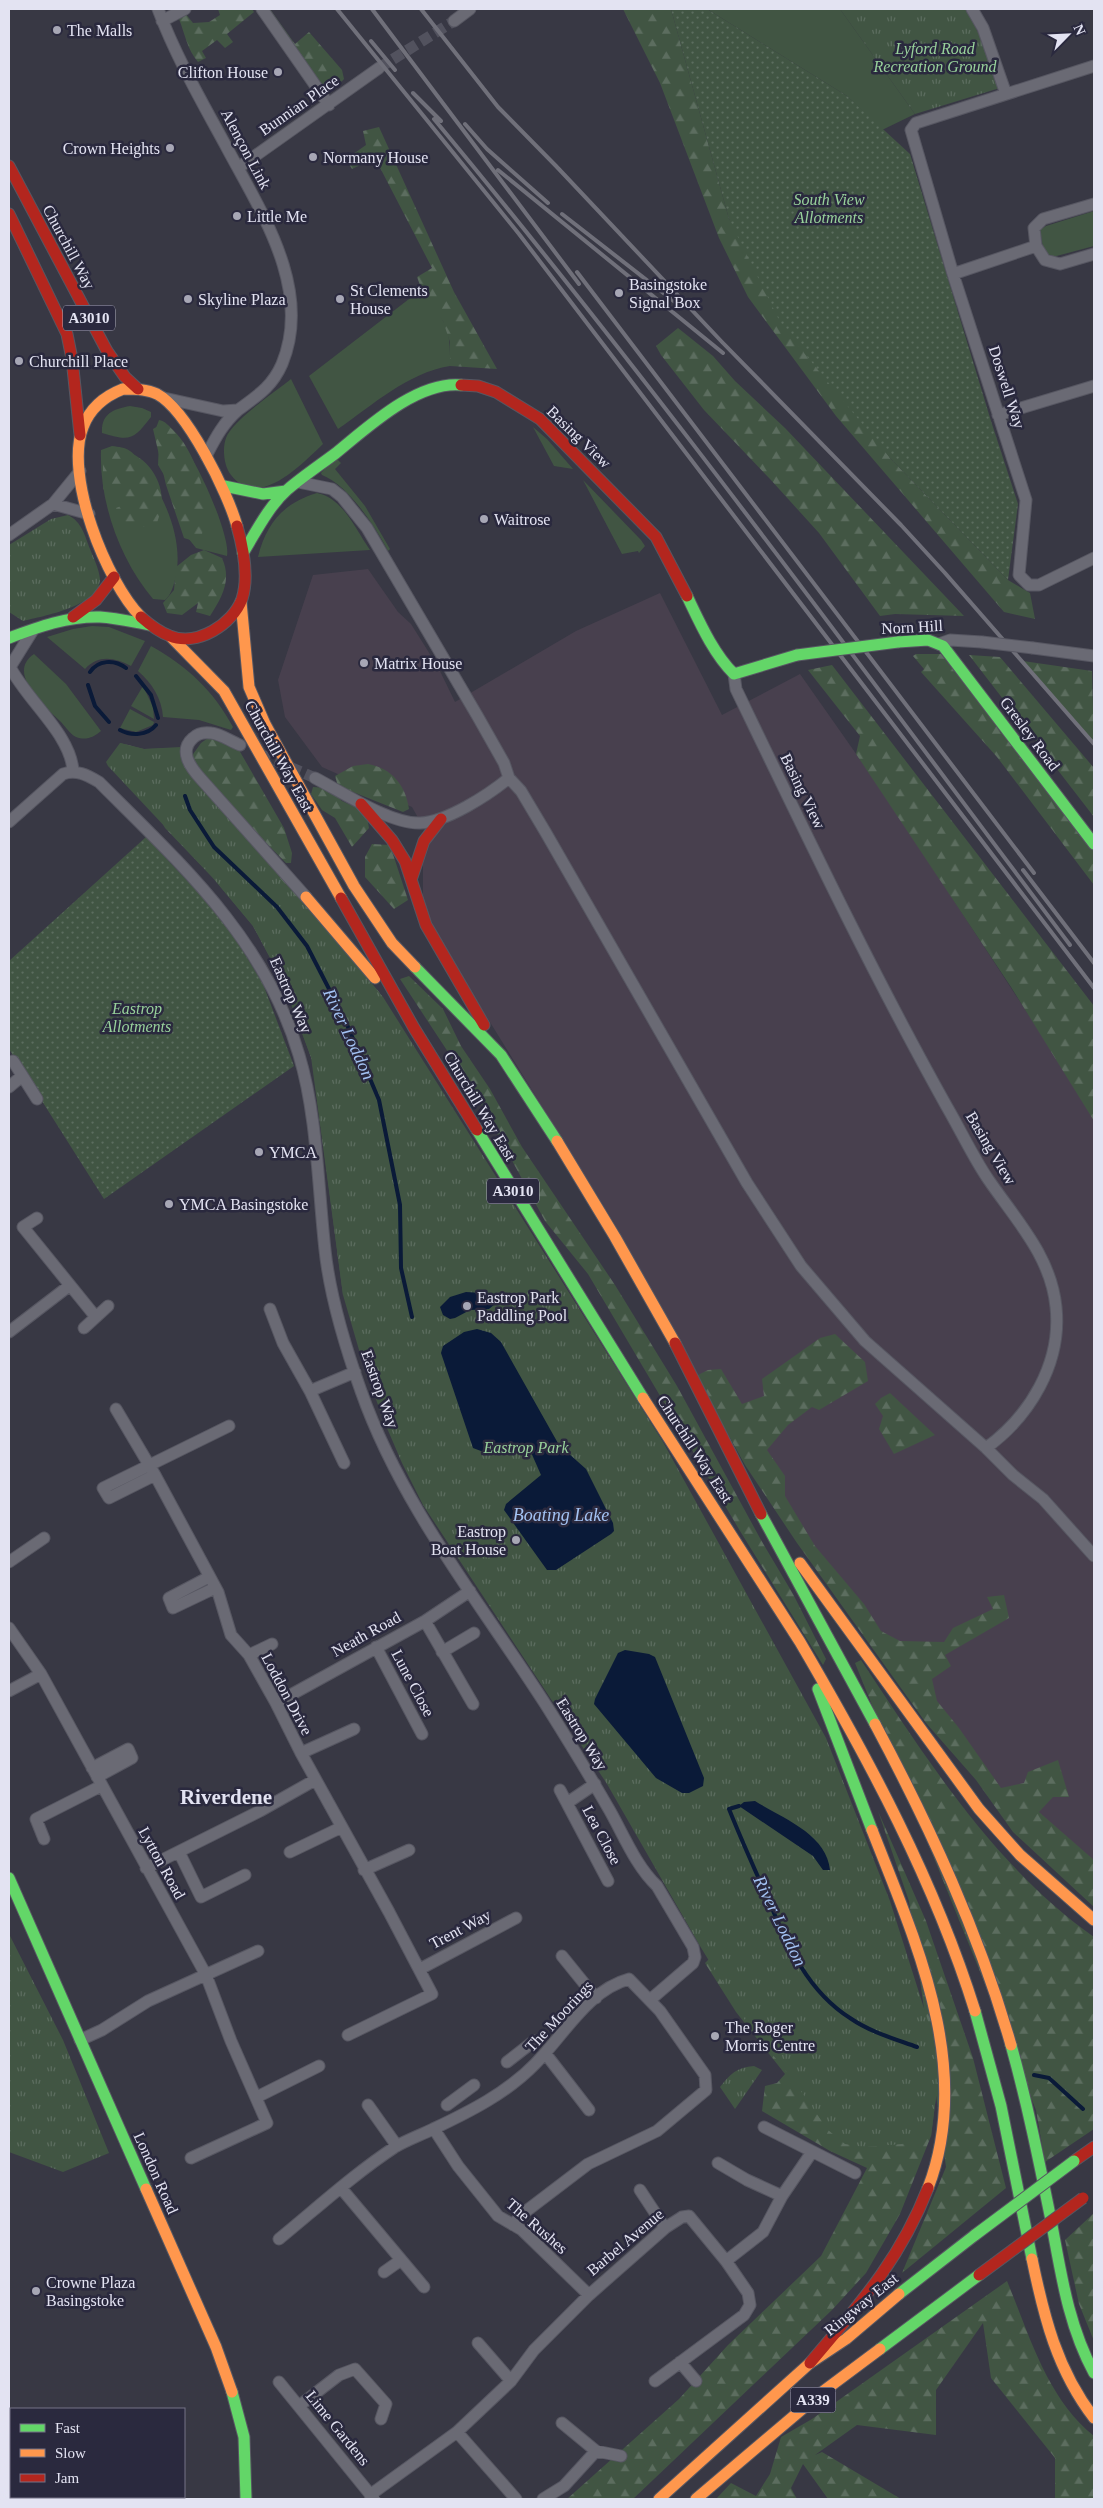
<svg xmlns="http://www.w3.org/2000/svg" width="1103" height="2508" font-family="'Times New Roman',serif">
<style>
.commercial{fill:#48404e}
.grass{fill:#415543}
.forest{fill:url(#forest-firs)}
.park{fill:url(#park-tufts)}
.garden{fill:url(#garden-dots)}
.water{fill:#0a1a38}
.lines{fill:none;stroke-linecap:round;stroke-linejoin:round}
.stream{stroke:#0a1a38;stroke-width:4}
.street-tunnel{stroke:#52525e;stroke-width:11;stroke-dasharray:11 5.5;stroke-linecap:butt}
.street-casing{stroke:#575762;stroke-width:13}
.fast-casing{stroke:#575762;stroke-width:13}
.slow-casing{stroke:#575762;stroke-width:13}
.jam-casing{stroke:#575762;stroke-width:13}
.street{stroke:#6a6a74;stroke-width:11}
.fast{stroke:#63d668;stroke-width:11}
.slow{stroke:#ff974d;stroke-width:11}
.jam{stroke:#b3261e;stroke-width:11}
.rail{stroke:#70707a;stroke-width:4}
.street-bridge-casing{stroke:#575762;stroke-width:13;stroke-linecap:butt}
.fast-bridge-casing{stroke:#575762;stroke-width:13;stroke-linecap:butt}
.jam-bridge-casing{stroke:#575762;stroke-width:13;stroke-linecap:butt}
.street-bridge{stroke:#6a6a74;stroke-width:11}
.fast-bridge{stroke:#63d668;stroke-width:11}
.jam-bridge{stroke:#b3261e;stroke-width:11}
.poi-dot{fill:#a7a7b5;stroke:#2a293e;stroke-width:2}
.labels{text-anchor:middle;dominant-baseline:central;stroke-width:5;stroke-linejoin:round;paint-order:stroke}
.shield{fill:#2a293e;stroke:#acabbc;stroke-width:1}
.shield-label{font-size:15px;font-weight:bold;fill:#e3e3f2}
.poi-label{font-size:16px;fill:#e3e3f2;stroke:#2a293e;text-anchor:start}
.park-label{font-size:16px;font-style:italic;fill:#98d29b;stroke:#2a293e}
.street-label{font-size:16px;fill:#e3e3f2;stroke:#2a293e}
.water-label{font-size:18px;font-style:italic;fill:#a3c2f3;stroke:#2a293e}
.district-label{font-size:21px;font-weight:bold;fill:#e3e3f2;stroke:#2a293e}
</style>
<defs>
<pattern id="forest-firs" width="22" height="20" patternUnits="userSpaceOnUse" patternTransform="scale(1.25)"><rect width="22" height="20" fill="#415543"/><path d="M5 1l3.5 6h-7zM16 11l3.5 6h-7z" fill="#5c6d5f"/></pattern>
<pattern id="park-tufts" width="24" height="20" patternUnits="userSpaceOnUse" patternTransform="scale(1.25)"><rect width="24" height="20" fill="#415543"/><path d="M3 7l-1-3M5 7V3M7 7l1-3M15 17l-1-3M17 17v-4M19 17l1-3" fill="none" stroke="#5c6d5f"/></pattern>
<pattern id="garden-dots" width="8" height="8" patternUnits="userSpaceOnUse" patternTransform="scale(1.25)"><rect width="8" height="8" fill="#415543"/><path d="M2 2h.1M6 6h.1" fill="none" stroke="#5c6d5f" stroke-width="1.8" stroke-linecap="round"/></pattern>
</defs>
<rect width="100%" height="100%" fill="#383844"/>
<!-- commercial -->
<path class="commercial" d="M368,569L398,612L411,624L438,667L455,702L576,631L660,593L722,715L800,674L885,795L1094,1115V1874L1025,1817L925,1709L749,1467L613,1221L446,951L423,904V864L431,841L412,807L322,767L285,717L278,680L313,575Z"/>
<!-- grass -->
<path class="grass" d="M707,9H840L915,114L882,130L847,96Z
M1094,211V246L1049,258L1043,248L1040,230L1046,226Z
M422,289C426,302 434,308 442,319C451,333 450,350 450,366C407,373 373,405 338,429L309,376Z
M291,379L323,444C302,464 258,511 231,475C224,466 222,449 226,438C232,421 275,392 291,379Z
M130,406L142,408L151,412V417C134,439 131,442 102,433C101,414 113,409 130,406Z
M159,420C182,422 232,534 227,556L196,548L188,538L167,480L158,465L159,441L156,428Z
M533,427L547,439L573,469L554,466Z
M112,446C119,447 125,447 130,451C135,454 139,461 142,466C165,496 185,542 175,580C173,587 171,595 165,600L153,599C120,560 99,502 101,450Z
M335,457L341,463L335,469L365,506L390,549L388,551C375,526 348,485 322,475L321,473Z
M583,480L641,540L645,546L639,553L638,551L622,554Z
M317,493C343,498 356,530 370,550L258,557C266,524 283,503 317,493Z
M92,626L109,627L145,641L131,666C115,658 99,654 85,669L47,637L73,629Z
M151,646C187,666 213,690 233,727L231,730L199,720L163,717C162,699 152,683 138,671Z
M34,654L66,684L101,731C94,737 86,741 76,737C70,734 65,726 60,721C44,706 6,673 34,654Z
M143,686L153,707L154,719L131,706Z
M130,709L154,722L153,725L136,732L120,728Z"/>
<!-- forest -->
<path class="forest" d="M218,9H252L254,12L227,34L233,42L225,48L217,40L202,51L206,58L198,62C187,49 185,34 179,19L185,13L193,23L209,22L220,15Z
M265,9H270L295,44L309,32L342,70L344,79C337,87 332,86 322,84Z
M623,9H671L729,219L890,458L1008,580L1030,593L1035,619L1004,612L836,416L748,297L719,238L660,83Z
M379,127L454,292L497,369L450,366V342L443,321L426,301L417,277L432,268L375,158L352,169L346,159L366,145L363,131Z
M678,328L713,356L735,381L785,428L964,616L895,614L880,616L819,533L770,479L704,410L661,355L656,346Z
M163,423C189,436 205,484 206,512C206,522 202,533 200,543L184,538L166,485L153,429Z
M119,450C143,453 161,475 162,500C163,507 159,516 157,523L139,528L124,527L116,508L129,503V499L118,498L103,489V459L108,453Z
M204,550L222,558C232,580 222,597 210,616L196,612L198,603L182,615L167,613L163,603L174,590L176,567L191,555Z
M916,654H941L1094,852V885L997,757L921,672L924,669L913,656Z
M969,655L1000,657L1094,768V817Z
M1023,661L1092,671L1094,744L1029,669Z
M832,665L1094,1006V1121L1011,987L856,754L860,736L808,670Z
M208,738H215L239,750L284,828L292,853L291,863H286L213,789L191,757L201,743Z
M120,743L144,749L174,748L379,992L415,1052L937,2089L931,2136L900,2214L866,2273L832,2310L633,2499H567L679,2399L728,2345L821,2256L867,2168L830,2151L762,2111L765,2086L777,2083L785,2074L736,2012L705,1963L715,1953L366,1296L343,1295L311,1057L283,982L253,926L213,878L165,828Z
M368,764C392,768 406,786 409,809L403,812L338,786L335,776L353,766Z
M313,787L327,788L342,801L366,812L369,828L352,847L335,818L322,810L311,794Z
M372,844L390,845L408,900L394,909L365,877V857Z
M409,976L443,1009L461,1046L490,1089L522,1147L615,1285L677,1386L761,1540L793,1594L826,1659L823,1665L740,1531L588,1274L545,1221L475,1093L400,979Z
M835,1334L865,1362L868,1381L819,1410L812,1407L788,1425L767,1450L785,1476V1496L815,1546L864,1604L881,1631L900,1641L944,1642L953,1628L993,1609L987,1597L1004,1595L1009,1618L945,1655L951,1666L932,1679L937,1701L959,1728L1001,1788L1024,1783L1028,1772L1058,1760L1069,1797H1053L1039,1812L1094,1860V1907L1013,1832L976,1780L926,1723L797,1543L745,1465L696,1376L708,1370L721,1369L742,1404L764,1396L762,1379L820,1338Z
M890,1393L935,1435L894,1454L879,1429L883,1416L875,1404L881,1398Z
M861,1660C928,1761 994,1866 1094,1937V2129L1045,2162L1036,2110L855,1663Z
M878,1811L926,1921L973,2058L1006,2188L902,2273L946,2167L909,1901Z
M1094,2213V2341L1079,2304L1065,2240Z
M1007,2281C1029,2334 1047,2399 1094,2436V2499H1055V2458L991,2378L983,2323L936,2390V2435L857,2425L815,2455L822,2452L901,2499H828L803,2464L791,2488L797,2499H716L731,2483L756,2496L770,2474L781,2437L812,2419Z
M9,2464L11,2465V2497H83L88,2499H9Z"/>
<!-- park -->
<path class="park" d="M840,9H967L1003,87L915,114Z
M68,515C82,522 85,536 90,549C94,559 99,569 100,579C100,606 43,616 23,621L9,612V545L51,519Z
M120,743L144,749L181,747L184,767L383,997L663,1442L826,1738L890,1901L935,2043L937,2089L931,2136L902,2144L863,2147L845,2144L828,2130L791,2077L748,2025L700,1946L607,1784L423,1505L402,1463L384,1421L364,1367L343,1295L312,1060L283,982L253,926L213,878L108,766L106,762Z
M9,1934L63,2040L109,2153L63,2172L9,2152Z
M754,2066L762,2070L735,2109L720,2087C730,2074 737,2067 754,2066Z"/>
<!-- garden -->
<path class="garden" d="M671,9H707L847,96L910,154L991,421L1018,504L1008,580L890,458L782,326L729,219Z
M146,837L224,920L263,984L294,1066L104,1199L9,1049V961Z"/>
<!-- water -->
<path class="water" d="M466,1292L483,1293L492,1298L495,1304L489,1309L470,1310L455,1318L450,1319L443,1315L440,1307L450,1297Z
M477,1329L491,1333L501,1342L559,1445L586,1469L613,1523L614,1531L611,1534L556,1570H547L504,1510L506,1504L541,1475L530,1450L525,1446L481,1451L473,1448L441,1353L443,1346L464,1332Z
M625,1650L649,1654L655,1657L704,1778L703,1786L689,1793H682L656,1778L594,1704L595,1699L618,1653Z
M755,1801C782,1818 827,1834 830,1870H823L813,1856L739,1806L744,1802Z"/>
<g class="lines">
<!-- stream -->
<path class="stream" d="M90,672C98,660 114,659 126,668
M136,676L151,695L158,718
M88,685L95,706L109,722
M120,730C131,736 147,736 156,725
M185,796L190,810L214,847L277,907L307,946L345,1020L379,1100L400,1205L401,1268L412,1317
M739,1806L729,1809C741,1839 754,1868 767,1897C787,1943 806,1990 850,2018C870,2032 895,2039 917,2047
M1034,2075L1049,2078L1083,2109"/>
<!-- street-tunnel -->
<path class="street-tunnel" d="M379,68L454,21
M260,754L315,778"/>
<defs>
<path id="street" d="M158,9C176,57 202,102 227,148C261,212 313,289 282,364C272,387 257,396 238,410C223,423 215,439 206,456
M262,9L329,105
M972,9L983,28L1006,94
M162,21L185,9
M454,21L470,9
M1094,66L916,123L911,130L953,274L1026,500L1019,575L1029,585H1039L1094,558
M238,168L379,68
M1094,204L1043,219L1034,228L1036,246L1045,260L1060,264L1094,254
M953,274L1036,246
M164,398L223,411L238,410
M998,415L1094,386
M298,482L332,489L342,497L367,528L478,717L504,763L509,778L521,791L546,833L747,1183L801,1266L865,1341L986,1448L1013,1475L1043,1499L1094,1556
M53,504L89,514
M9,535L53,504L80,471
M939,644L950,640L982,642
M1033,648L1094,656
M9,665C26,700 71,734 73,771
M10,667L33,630
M734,674L736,689C804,830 871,971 947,1107C961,1131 973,1157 988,1179C1016,1220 1051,1256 1056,1307C1062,1363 1030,1416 986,1448
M240,745C230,741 221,734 211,733C204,732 197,734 193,738C178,751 191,768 201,779L306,897
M315,778C342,792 390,824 420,823C447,822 488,795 509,778
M9,822L63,774C76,769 87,775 99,782C181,864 265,939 299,1055C317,1114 318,1187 325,1250C330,1297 345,1346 361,1391C403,1510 484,1607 551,1713C571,1745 591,1778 610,1811C624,1836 636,1866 657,1886L693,1947L695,1957L693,1963L650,2000
M13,1061L37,1099
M9,1087L22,1076
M37,1218L23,1227L95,1316
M270,1309L283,1343L310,1391L344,1463
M84,1328L108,1306
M9,1332L69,1286
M310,1391L355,1372
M116,1409L155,1475L218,1592L231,1635L249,1655L276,1703L301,1753L389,1912L432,1994L348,2035
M155,1475L109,1498L103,1488L229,1426
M9,1562L44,1538
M209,1577L169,1598L173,1608L215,1588
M425,1621L473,1704
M9,1628L41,1674L206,1975L231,2041L267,2123L191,2158
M376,1647L422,1734
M442,1652L474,1633
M249,1655L272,1644
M9,1691L41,1674
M276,1703L425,1621L470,1591
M301,1753L354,1729
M92,1768L128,1749L132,1758L97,1777
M560,1790L608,1881
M567,1803L595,1784
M44,1839L36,1819L101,1786
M179,1852L201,1897L245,1875
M290,1852L342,1827
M146,1868L260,1811L315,1780
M364,1870L409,1850
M562,1956L596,1998
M420,1969L516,1918
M80,2040L102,2030L148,2001L258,1951
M545,2053L589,2110
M507,2062L534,2041
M257,2097L319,2066
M368,2105L397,2146
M447,2105L474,2085
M764,2127L855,2173
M434,2129L458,2166L498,2216L522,2230L589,2295
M718,2163L747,2180L782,2196
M341,2188L424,2287
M640,2190L665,2228
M279,2239C317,2208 354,2174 395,2147C407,2140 421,2135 433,2129C469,2112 507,2093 535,2064C564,2035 588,1990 629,1979L660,2011L705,2075L706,2090L657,2131L588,2164L521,2215L513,2225
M726,2261L763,2232L782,2196L812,2152
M384,2272L401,2260
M478,2343L511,2381
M680,2362L696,2381
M279,2382L374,2499
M299,2406L339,2375L355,2369L386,2404L381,2419
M562,2423L596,2451L621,2456
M457,2432L516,2499
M370,2495L457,2432L511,2381L534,2350L589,2295L665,2228L682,2217L689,2216L726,2261L748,2293L750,2305L744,2315L655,2381
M543,2499L564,2486L596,2451"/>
<path id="fast" d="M224,486L263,494L286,491
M243,553C256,532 268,507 287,490C302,477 320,465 336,453C368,427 417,381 461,385
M687,596C700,623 713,653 734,674L797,655
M9,638C38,627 68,616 100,617C117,618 133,622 150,625
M898,642L928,640L943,646L1094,844
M415,967L501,1055L557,1141
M477,1130L643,1398
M761,1514L875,1724
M818,1689L872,1830
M9,1878L146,2189
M975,2011L1001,2106L1032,2259
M1011,2045C1027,2102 1039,2161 1051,2220C1061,2273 1068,2325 1094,2373
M899,2294L975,2235
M880,2349L979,2275
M232,2392L244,2437L246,2499
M9,2455L11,2456
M115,2497L121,2499"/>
<path id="slow" d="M123,389C134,389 147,389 157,394C187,410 228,493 237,526
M123,389C105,396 90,408 83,427C64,476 106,581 141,617
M241,602L249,687L265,724L354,886L392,943L415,967
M171,637L224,691L341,898
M306,897L375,978
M557,1141L615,1237L675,1343
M643,1398L800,1642
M800,1563L979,1809L1020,1855L1094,1920
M800,1642C869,1760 934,1880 975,2011
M875,1724C930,1827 979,1933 1011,2045
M872,1830C916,1942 974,2068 928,2188
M146,2189L216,2347L232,2392
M1032,2259C1044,2317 1057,2370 1094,2418
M659,2499L810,2363L846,2339L899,2294
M696,2499L821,2393L880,2349"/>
<path id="jam" d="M9,166L107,351L125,377L138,389
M9,214L67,334L72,359L80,435
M461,385L478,386L496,392L540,419L656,537L687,596
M73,617L96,600L114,577
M141,617C150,625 159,632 170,636C197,647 233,624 242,599C249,577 243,547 237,526
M361,804L392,840L405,861L426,925L484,1025
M412,877L424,841L441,819
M341,898L414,1028L477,1130
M675,1343L761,1514
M1074,2161L1094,2147
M810,2363C859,2305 900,2260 928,2188"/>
</defs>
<!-- street casing -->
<use href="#street" class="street-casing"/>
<!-- fast casing -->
<use href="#fast" class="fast-casing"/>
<!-- slow casing -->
<use href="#slow" class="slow-casing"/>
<!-- jam casing -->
<use href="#jam" class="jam-casing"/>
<!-- street -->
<use href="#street" class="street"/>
<!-- fast -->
<use href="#fast" class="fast"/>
<!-- slow -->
<use href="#slow" class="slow"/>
<!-- jam -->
<use href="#jam" class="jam"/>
<!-- rail -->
<path class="rail" d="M337,9L519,234L1094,988
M372,9L579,284
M421,9L498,107L556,166L722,342L901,525L945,573L1094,744
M371,41L395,70
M413,93L441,121
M434,119C656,386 861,667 1070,945
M465,124L487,149L548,203
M498,170L723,353
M562,214L680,306
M577,272L1034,873
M1023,870L1094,963"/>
<defs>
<path id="street-bridge" d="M982,642L1033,648"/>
<path id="fast-bridge" d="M797,655L898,642
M975,2235L1074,2161"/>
<path id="jam-bridge" d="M979,2275L1083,2198"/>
</defs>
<!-- street-bridge casing -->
<use href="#street-bridge" class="street-bridge-casing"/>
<!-- fast-bridge casing -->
<use href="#fast-bridge" class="fast-bridge-casing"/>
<!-- jam-bridge casing -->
<use href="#jam-bridge" class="jam-bridge-casing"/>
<!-- street-bridge -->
<use href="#street-bridge" class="street-bridge"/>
<!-- fast-bridge -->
<use href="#fast-bridge" class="fast-bridge"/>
<!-- jam-bridge -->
<use href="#jam-bridge" class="jam-bridge"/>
</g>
<!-- markers -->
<g class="poi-dot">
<circle cx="57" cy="30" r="5"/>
<circle cx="278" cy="72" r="5"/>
<circle cx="170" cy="148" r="5"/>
<circle cx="313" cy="157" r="5"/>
<circle cx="237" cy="216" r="5"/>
<circle cx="619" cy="293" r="5"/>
<circle cx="188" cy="299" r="5"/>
<circle cx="340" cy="299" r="5"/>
<circle cx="19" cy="361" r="5"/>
<circle cx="484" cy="519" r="5"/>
<circle cx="364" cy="663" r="5"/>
<circle cx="259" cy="1152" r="5"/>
<circle cx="169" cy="1204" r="5"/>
<circle cx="467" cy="1306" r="5"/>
<circle cx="516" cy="1540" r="5"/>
<circle cx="715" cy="2036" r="5"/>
<circle cx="36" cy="2291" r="5"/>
</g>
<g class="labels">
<!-- shield labels -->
<g class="shield">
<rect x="63" y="305.5" width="52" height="25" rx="4"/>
<rect x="487" y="1178.5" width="52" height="25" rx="4"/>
<rect x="790.5" y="2387.5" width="45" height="25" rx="4"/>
</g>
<g class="shield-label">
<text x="89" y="318">A3010</text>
<text x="513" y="1191">A3010</text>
<text x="813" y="2400">A339</text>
</g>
<!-- poi labels -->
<g class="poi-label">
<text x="67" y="30">The Malls</text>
<text x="268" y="72" text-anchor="end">Clifton House</text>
<text x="160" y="148" text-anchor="end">Crown Heights</text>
<text x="323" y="157">Normany House</text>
<text x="247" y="216">Little Me</text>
<text x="629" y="284">Basingstoke<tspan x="629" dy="18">Signal Box</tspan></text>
<text x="350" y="290">St Clements<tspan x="350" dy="18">House</tspan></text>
<text x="198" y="299">Skyline Plaza</text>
<text x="29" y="361">Churchill Place</text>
<text x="494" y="519">Waitrose</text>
<text x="374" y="663">Matrix House</text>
<text x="269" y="1152">YMCA</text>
<text x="179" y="1204">YMCA Basingstoke</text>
<text x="477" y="1297">Eastrop Park<tspan x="477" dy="18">Paddling Pool</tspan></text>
<text x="506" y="1531" text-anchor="end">Eastrop<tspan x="506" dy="18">Boat House</tspan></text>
<text x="725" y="2027">The Roger<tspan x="725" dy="18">Morris Centre</tspan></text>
<text x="46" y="2282">Crowne Plaza<tspan x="46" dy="18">Basingstoke</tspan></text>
</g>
<!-- park labels -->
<g class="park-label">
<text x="935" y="48">Lyford Road<tspan x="935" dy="18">Recreation Ground</tspan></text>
<text x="829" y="199">South View<tspan x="829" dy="18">Allotments</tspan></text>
<text x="137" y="1008">Eastrop<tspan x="137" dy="18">Allotments</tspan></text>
<text x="526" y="1447">Eastrop Park</text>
</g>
<!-- street labels -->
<g class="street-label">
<text transform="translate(299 105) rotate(-35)">Bunnian Place</text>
<text transform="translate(246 149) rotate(62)">Alençon Link</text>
<text transform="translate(69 247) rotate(62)">Churchill Way</text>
<text transform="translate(1007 387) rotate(72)">Doswell Way</text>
<text transform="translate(579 437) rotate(44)">Basing View</text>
<text transform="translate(912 627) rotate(-3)">Norn Hill</text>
<text transform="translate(1030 734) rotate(53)">Gresley Road</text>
<text transform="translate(279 756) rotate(61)">Churchill Way East</text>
<text transform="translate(803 791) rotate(64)">Basing View</text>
<text transform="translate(291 995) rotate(66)">Eastrop Way</text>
<text transform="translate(480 1106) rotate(59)">Churchill Way East</text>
<text transform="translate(991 1148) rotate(59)">Basing View</text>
<text transform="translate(380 1389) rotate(70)">Eastrop Way</text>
<text transform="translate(695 1449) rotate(57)">Churchill Way East</text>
<text transform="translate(366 1634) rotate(-29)">Neath Road</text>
<text transform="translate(413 1683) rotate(62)">Lune Close</text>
<text transform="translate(287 1694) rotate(62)">Loddon Drive</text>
<text transform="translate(582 1734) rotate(58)">Eastrop Way</text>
<text transform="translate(602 1835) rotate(62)">Lea Close</text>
<text transform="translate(162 1863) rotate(61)">Lytton Road</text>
<text transform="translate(460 1929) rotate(-28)">Trent Way</text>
<text transform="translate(559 2016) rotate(-47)">The Moorings</text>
<text transform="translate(156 2173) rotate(66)">London Road</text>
<text transform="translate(537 2226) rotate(41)">The Rushes</text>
<text transform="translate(625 2242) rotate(-40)">Barbel Avenue</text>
<text transform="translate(861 2304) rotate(-39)">Ringway East</text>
<text transform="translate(338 2428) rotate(51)">Lime Gardens</text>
</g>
<!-- water labels -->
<g class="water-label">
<text transform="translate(349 1034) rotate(65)">River Loddon</text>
<text x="561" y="1515">Boating Lake</text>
<text transform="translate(780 1921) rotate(64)">River Loddon</text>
</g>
<!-- district labels -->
<g class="district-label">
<text x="226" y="1797">Riverdene</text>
</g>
</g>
<!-- border -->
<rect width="1103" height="2508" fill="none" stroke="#e3e3f2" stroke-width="20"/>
<!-- legend -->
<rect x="10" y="2408" width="175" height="90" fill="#2a293e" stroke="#747386"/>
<rect x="20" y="2424" width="25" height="8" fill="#63d668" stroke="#747386"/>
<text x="55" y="2433" font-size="15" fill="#e3e3f2">Fast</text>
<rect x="20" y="2449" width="25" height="8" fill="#ff974d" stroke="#747386"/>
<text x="55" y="2458" font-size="15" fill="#e3e3f2">Slow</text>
<rect x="20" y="2474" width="25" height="8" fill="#b3261e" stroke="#747386"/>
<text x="55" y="2483" font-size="15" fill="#e3e3f2">Jam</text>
<!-- north arrow -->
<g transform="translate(1068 35) rotate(66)" stroke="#2a293e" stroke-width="4" paint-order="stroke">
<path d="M0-4L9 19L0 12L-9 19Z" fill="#e3e3f2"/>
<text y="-8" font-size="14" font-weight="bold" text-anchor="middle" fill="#e3e3f2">N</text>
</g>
</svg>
